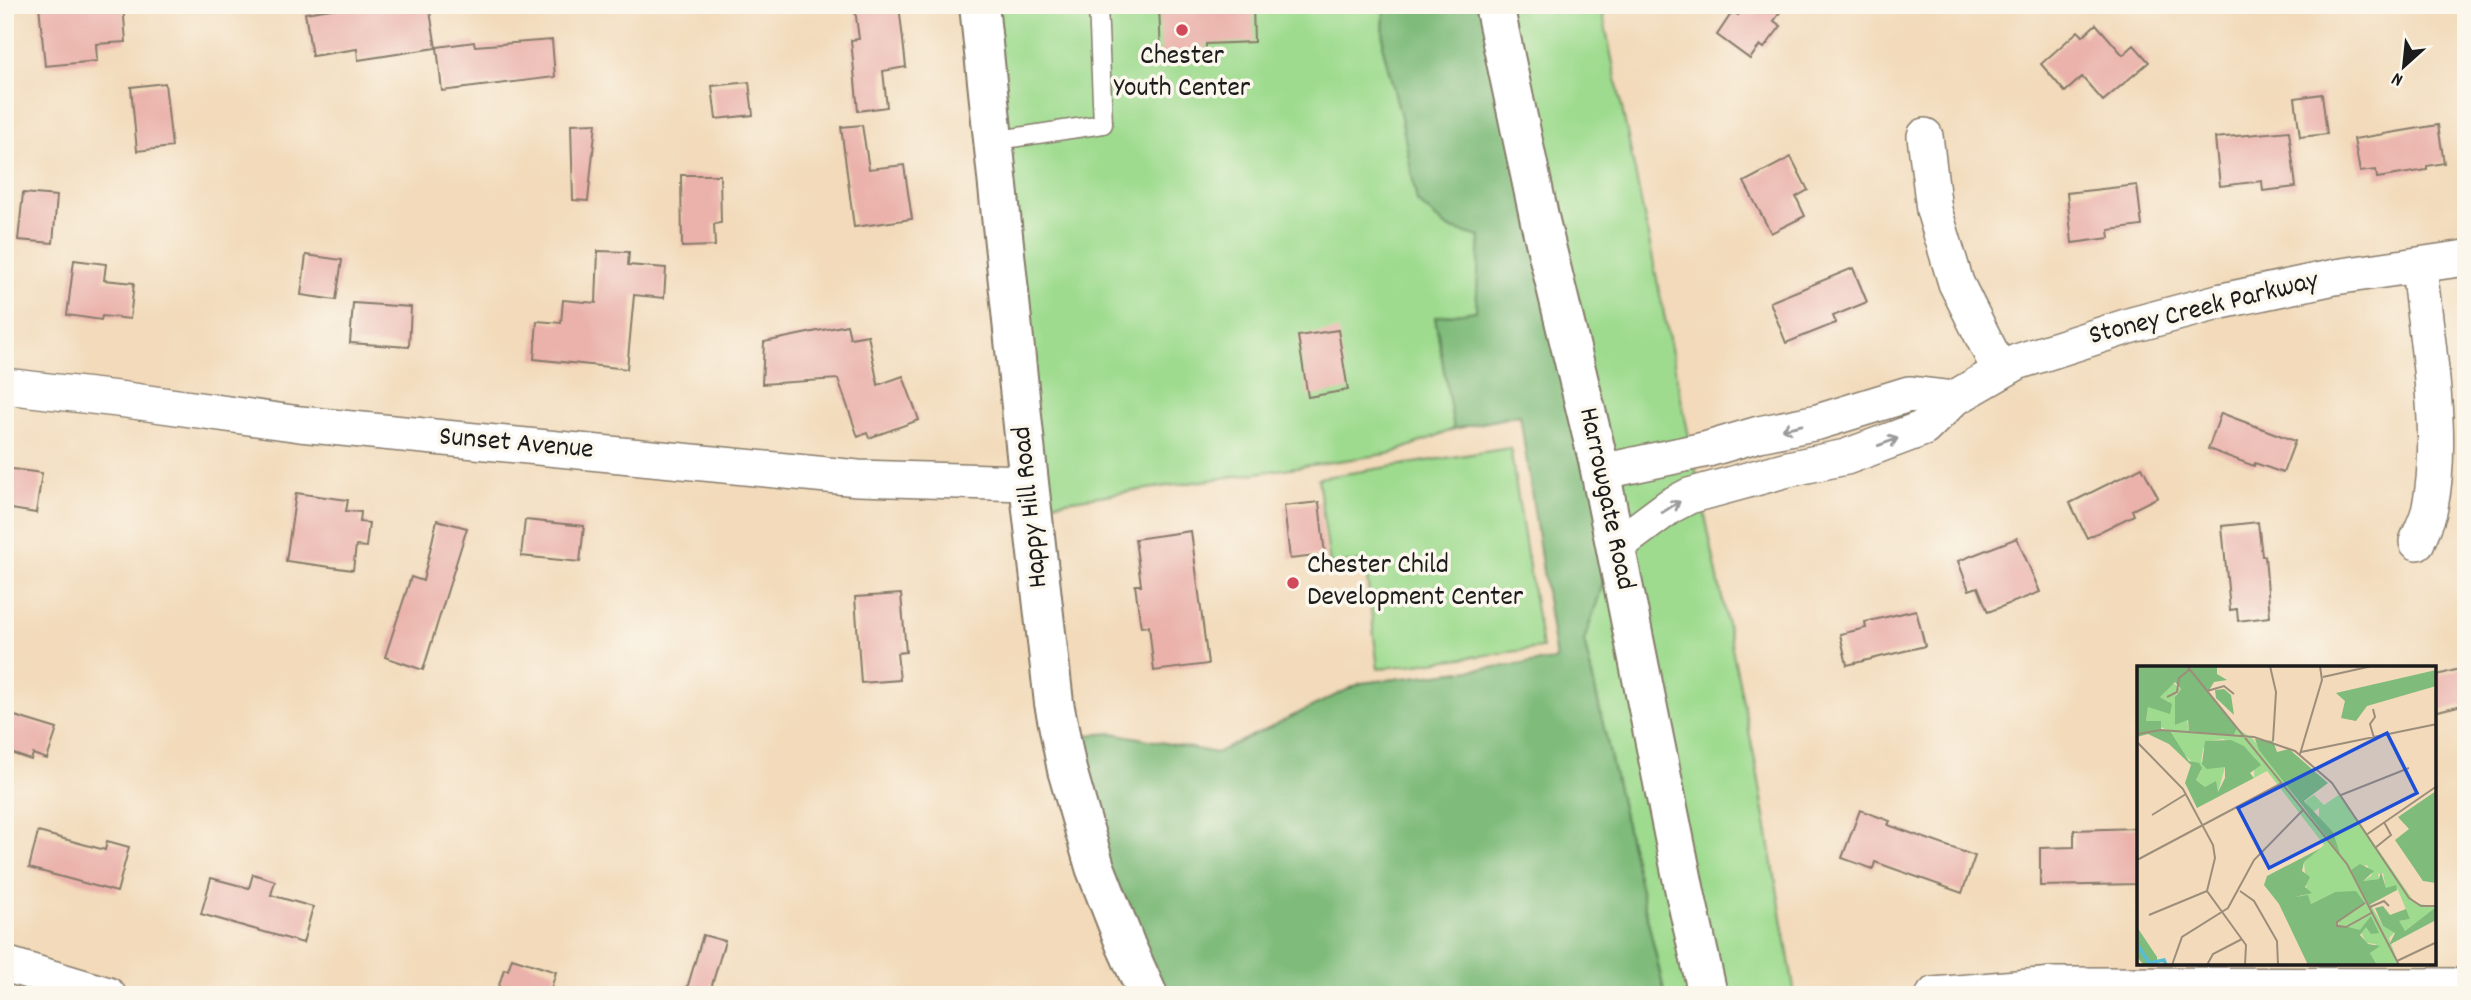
<svg xmlns="http://www.w3.org/2000/svg" width="2471" height="1000" font-family="Dekko,sans-serif">
<style>
.green{fill:#9fdb8f;stroke:#5e7c56;stroke-width:2}
.forest{fill:#7fbb7a;stroke:#4e6c4b;stroke-width:2}
.building{fill:#eab2ab}
.lines{fill:none;stroke-linecap:round;stroke-linejoin:round}
.lane-casing{stroke:#877b6b;stroke-width:21}
.street-casing{stroke:#877b6b;stroke-width:38}
.secondary-casing{stroke:#877b6b;stroke-width:42}
.lane{stroke:#fff;stroke-width:18}
.street{stroke:#fff;stroke-width:35}
.secondary{stroke:#fff;stroke-width:38}
.oneway{stroke:#999}
.poi-dot{fill:#d1495b;stroke:#fbf7ec;stroke-width:2.5}
.labels{text-anchor:middle;dominant-baseline:central;stroke-width:7;stroke-linejoin:round;paint-order:stroke}
.poi-label{font-size:28px;fill:#1c1c1c;stroke:#fbf7ec}
.street-label{font-size:28px;fill:#1c1c1c;stroke:#fbf7ec}
.inset-river{fill:none;stroke:#57bdd5;stroke-width:3.5}
.inset-road{fill:none;stroke:#9c8e7b;stroke-width:2}
.view{fill:#1d4ed8;fill-opacity:0.15;stroke:#1d4ed8;stroke-width:3.5}
.inset-edge{fill:none;stroke:#1c1c1c;stroke-width:3.5}
</style>
<rect width="100%" height="100%" fill="#fbf7ec"/>
<filter id="ink" filterUnits="userSpaceOnUse"><feTurbulence type="fractalNoise" baseFrequency=".0143" numOctaves="2"/><feDisplacementMap in="SourceGraphic" scale="14" xChannelSelector="R" yChannelSelector="G"/><feConvolveMatrix kernelMatrix="1 2 1 2 8 2 1 2 1" color-interpolation-filters="sRGB"/></filter>
<filter id="wash" filterUnits="userSpaceOnUse"><feTurbulence type="fractalNoise" baseFrequency=".00686" numOctaves="4" result="noise"/><feDisplacementMap in="SourceGraphic" scale="28" xChannelSelector="R" yChannelSelector="G"/><feGaussianBlur stdDeviation="1.57" result="paint"/><feColorMatrix in="noise" values="0 0 0 0 0 0 0 0 0 0 0 0 0 0 0 0 0 1.4 0 .05"/><feComposite in="paint" operator="in"/></filter>
<g filter="url(#wash)">
<rect width="100%" height="100%" fill="#f2daba"/>
<!-- green -->
<path class="green" d="M977,5H1384L1383,48L1401,116L1448,228L1480,236L1476,311L1435,317L1454,429L1393,453L1031,506Z
M1494,5H1601L1758,775L1795,995H1665L1584,641L1614,551Z
M1510,448L1542,648L1378,669L1365,561L1330,565L1318,478Z"/>
<!-- forest -->
<path class="forest" d="M1384,5H1494L1614,551L1584,641L1665,995H1148L1061,737L1113,733L1216,753L1361,683L1556,660L1520,415L1454,429L1435,317L1476,311L1480,237L1448,228L1417,202L1401,117L1383,48Z"/>
<g id="blocks">
<!-- building -->
<path class="building" d="M39,5H123L126,42L96,44L97,61L45,66Z
M357,5H429L436,48L358,60L357,49L312,56L305,13Z
M882,5H899L906,67L883,71L887,107L858,111L851,40L859,39L855,9Z
M1159,5H1253L1254,42L1206,44V55L1161,57Z
M1745,5H1785L1774,21L1781,26L1764,48L1760,45L1750,59L1717,35L1733,11L1738,15Z
M2096,24L2123,55L2134,45L2149,62L2103,101L2082,77L2065,92L2041,64L2078,31L2083,36Z
M552,40L555,77L442,91L437,47L474,42L475,46Z
M749,82L753,115L716,119L712,86Z
M165,83L172,147L137,151L131,87Z
M2322,94L2327,134L2300,137L2295,98Z
M596,123L588,201L573,200L571,124Z
M862,125L869,169L904,165L912,219L854,227L841,127Z
M2438,125L2444,163L2427,166V170L2377,178L2376,170L2360,172L2354,139Z
M2289,131L2296,187L2263,191L2262,181L2220,186L2215,138Z
M1791,157L1808,190L1796,197L1805,216L1771,233L1744,182Z
M681,175H720L721,223L714,224L715,246L682,247Z
M2137,185L2142,226L2109,230L2110,238L2072,243L2067,193Z
M23,193L57,196L53,243L18,240Z
M598,251L629,252L628,265L666,268L664,298L634,295L627,369L534,359L537,321L561,323L563,300L596,303Z
M306,255L342,260L336,300L301,295Z
M74,260L106,264L104,280L134,283L130,319L102,316L101,320L67,315Z
M1853,268L1867,302L1833,316L1836,323L1786,343L1770,302Z
M353,303L411,307L409,347L350,343Z
M847,325L850,338L868,335L878,385L903,376L919,420L869,438L867,433L858,437L838,379L762,384L764,342Z
M1338,330L1348,390L1308,397L1298,336Z
M2221,413L2295,441L2283,473L2255,463L2254,466L2208,449Z
M2142,467L2158,497L2132,510L2134,515L2087,538L2070,503Z
M5,468L42,473L36,513L5,508Z
M296,493L348,500L346,511L361,512L360,522L369,523L366,547L356,546L353,570L286,561Z
M1319,502L1325,555L1290,559L1284,506Z
M437,520L467,528L423,670L385,657L411,577L423,581Z
M525,520L584,526L580,562L521,556Z
M2258,522L2262,556H2265L2270,617L2238,621L2237,609L2230,610L2222,526Z
M1191,531L1208,664L1154,671L1149,626L1141,627L1135,585H1141L1135,539Z
M2017,538L2040,592L1988,612L1978,587L1969,590L1958,561Z
M901,594L906,652L897,653L900,680L861,683L855,597Z
M1916,610L1925,646L1847,665L1840,634L1866,628L1865,622Z
M2466,667V704L2434,712V676Z
M5,713L57,729L47,759L33,754L31,760L5,751Z
M1860,810L1890,821L1888,825L1975,856L1962,893L1875,862L1873,869L1842,858Z
M2137,828L2138,884L2040,886V848L2074,847V830Z
M38,832L105,850L107,841L129,847L117,892L29,868Z
M253,874L275,881L271,895L313,907L303,943L201,914L211,878L249,888Z
M703,935L725,941L709,995H685Z
M512,958L556,972L549,995H496L504,969L508,970Z"/>
</g>
</g>
<g filter="url(#ink)">
<use href="#blocks" fill-opacity="0" stroke="#877b6b" stroke-width="2"/>
<g class="lines">
<defs>
<path id="lane" d="M993,141L1103,124L1098,5"/>
<path id="street" d="M1925,136L1934,210L1956,283L2000,371
M5,386L126,400L300,424L858,478L1029,483
M1601,472L1708,449L1759,434L1818,422L1909,394L1953,399
M2417,542C2421,531 2428,519 2430,507C2445,434 2426,340 2419,266
M1615,547L1670,506L1689,496L1788,469L1846,457L1924,428L1953,399L2017,362L2132,325L2222,301L2335,277L2466,258
M5,964L108,995
M1934,995L2053,985L2466,986"/>
<path id="secondary" d="M979,5L1029,483L1054,703L1067,770L1095,867L1126,946L1148,995
M1494,5L1540,221L1598,460L1686,897L1708,995"/>
</defs>
<!-- lane casing -->
<use href="#lane" class="lane-casing"/>
<!-- street casing -->
<use href="#street" class="street-casing"/>
<!-- secondary casing -->
<use href="#secondary" class="secondary-casing"/>
<!-- lane -->
<use href="#lane" class="lane"/>
<!-- street -->
<use href="#street" class="street"/>
<!-- secondary -->
<use href="#secondary" class="secondary"/>
</g>
<!-- one-way arrows -->
<defs><path id="oneway-shaft" d="M-6 0H5M1.5-3L5.5 0L1.5 3" fill="none" stroke-width="1.6" stroke-linecap="round" stroke-linejoin="round" transform="scale(1.75)"/></defs>
<g class="oneway">
<use href="#oneway-shaft" transform="translate(1792 427) rotate(168)"/>
<use href="#oneway-shaft" transform="translate(1888 442) rotate(-20)"/>
<use href="#oneway-shaft" transform="translate(1671 507) rotate(-32)"/>
</g>
</g>
<!-- markers -->
<g class="poi-dot">
<circle cx="1182" cy="30" r="7"/>
<circle cx="1293" cy="583" r="7"/>
</g>
<g class="labels">
<!-- poi labels -->
<g class="poi-label">
<text x="1182" y="58">Chester<tspan x="1182" dy="32">Youth Center</tspan></text>
<text x="1307" y="567" text-anchor="start">Chester Child<tspan x="1307" dy="32">Development Center</tspan></text>
</g>
<!-- street labels -->
<g class="street-label">
<text transform="translate(2204 310) rotate(-14)">Stoney Creek Parkway</text>
<text transform="translate(516 445) rotate(5)">Sunset Avenue</text>
<text transform="translate(1605 499) rotate(78)">Harrowgate Road</text>
<text transform="translate(1032 507) rotate(-96)">Happy Hill Road</text>
</g>
</g>
<!-- overview -->
<g transform="translate(2137 666)">
<rect width="299" height="299" fill="#f2daba"/>
<path d="M36,17L44,23L39,28L38,59L50,54L52,65L100,62L116,73L167,143L197,175L196,166L182,153V142L176,146L168,135L177,129L187,139L203,128L278,237L299,241L268,265L262,263V255L273,253L260,222L249,223L246,207L241,208L242,213L226,215L235,209L230,199L214,204L246,260L258,266L252,272L262,299H240L233,287L239,278L229,277L224,266L202,262L198,226L174,238L171,230L158,232L170,228L167,196L187,179L130,105L117,112L118,92L106,80L86,73L73,75L66,83L64,96L88,101L81,127L75,118L68,121L59,114L64,105L40,81L33,65L9,55L11,41L32,36L23,31Z" fill="#9fdb8f"/>
<path d="M0,0H80V8L90,14L77,16L71,26L100,62L96,70L52,65L51,54L38,59V31L44,23L38,16L23,31L35,38L33,48L11,41L9,55H24V64L33,65L52,95L62,97L65,102L59,114L68,121L79,115L81,126L88,112V101L70,103L65,98L68,75L94,74L107,80L124,99L113,107L117,112L60,142L48,117L54,99L32,78L11,68L0,71ZM299,4V20L230,40L219,55L204,52L208,35L199,27ZM87,23L94,29L97,49L79,32L78,24ZM118,73L136,75L140,86L152,83L191,117L167,135L196,166L203,188L122,84ZM299,125V217L286,215L258,174L272,163L261,151ZM184,182L167,196L165,205L173,211L168,221L175,227L158,231L171,229L174,238L198,226L219,225L228,237L199,258L223,264L234,250L242,267L234,268L229,261L223,269L231,278L243,280L233,287L240,299H171L142,238L127,219L130,210ZM223,198L237,205L226,215L242,213L244,206L249,222L259,219L260,224L232,239L214,204ZM246,240L253,249L269,243L273,253L262,255L268,265L299,241V254L252,279L258,267L246,260L238,242ZM0,261L20,291V299H7L0,291Z" fill="#7fbb7a"/>
<path class="inset-river" d="M0,278L12,297L27,294L29,299"/>
<path class="inset-road" d="M50,0L210,198L262,299M133,0L139,26L136,75M186,11L235,0M70,25L87,20L97,28M30,31L40,26L42,12L52,4M236,43L238,51L233,58L237,72M0,68L24,64L117,71L158,85L195,117L272,232L284,240H300M0,76L46,123L76,179L78,192L70,225L109,279L108,299M164,86L300,58M163,88L185,14L183,0M204,129L272,102M15,149L49,128M229,169L300,120M238,182L254,169L247,156M0,194L145,117M103,225L117,235L140,275L141,299M228,237L200,256V260L209,261L236,246M233,241L247,235L252,240M12,249L70,225M260,295L300,276M35,299L45,271L91,242L117,194L167,143M70,299L76,288L105,273"/>
<path class="view" d="M250,67L280,127L132,202L101,142Z"/>
<rect width="299" height="299" class="inset-edge"/>
</g>
<!-- margin -->
<rect width="2471" height="1000" fill="none" stroke="#fbf7ec" stroke-width="28"/>
<!-- north arrow -->
<g transform="translate(2404 66) rotate(207)" stroke="#fbf7ec" stroke-width="5" paint-order="stroke">
<path d="M0-5L12 26L0 18L-12 26Z" fill="#1c1c1c"/>
<text y="-10" font-size="19" font-weight="bold" text-anchor="middle" fill="#1c1c1c">N</text>
</g>
</svg>
